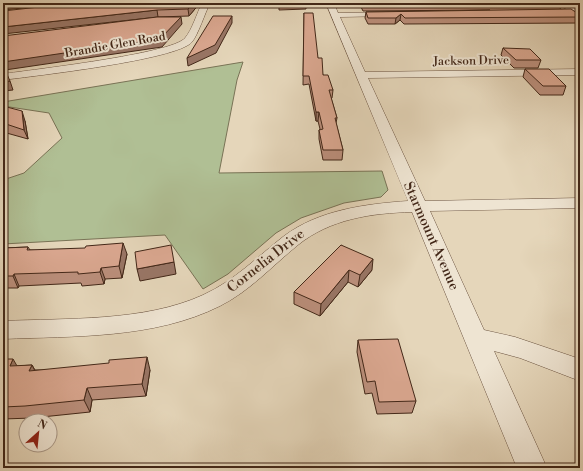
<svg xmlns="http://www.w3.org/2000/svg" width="583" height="471" font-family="'Libre Bodoni',serif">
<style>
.green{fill:#b0bf94;stroke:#797356}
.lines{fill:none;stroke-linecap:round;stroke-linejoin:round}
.minor-casing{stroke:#6b5340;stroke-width:1}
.minor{fill:#eee4d2;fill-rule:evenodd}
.wall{fill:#bc907d;stroke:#422718}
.shaded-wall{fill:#997666;stroke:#422718}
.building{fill:#dba891;stroke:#422718}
.labels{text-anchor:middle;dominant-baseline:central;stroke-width:4;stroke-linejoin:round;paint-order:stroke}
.far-street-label{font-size:12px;fill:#422718;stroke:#eee4d2}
.street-label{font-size:14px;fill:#422718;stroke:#eee4d2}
</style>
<rect width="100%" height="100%" fill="#e5d6ba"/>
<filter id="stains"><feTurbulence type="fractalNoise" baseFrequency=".005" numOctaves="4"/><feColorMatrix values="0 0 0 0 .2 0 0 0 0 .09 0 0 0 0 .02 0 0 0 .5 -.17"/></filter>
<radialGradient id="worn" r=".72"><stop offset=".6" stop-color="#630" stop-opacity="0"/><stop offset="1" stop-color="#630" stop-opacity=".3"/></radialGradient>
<!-- green -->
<path class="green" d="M243,62L237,80L219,173L382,171L388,190L381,197L344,203L301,218L276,233L228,274L203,289L165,235L3,244V180L24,173L62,138L49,113L3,106V102Z"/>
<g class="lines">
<defs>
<path id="minor" d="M202,3H210C205,13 198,35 192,42C177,60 33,76 3,80V74C30,70 172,54 185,38C192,30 197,13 202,3Z
M326,3H334L338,13L392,12L396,14L392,16L340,17L365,72L580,69V75L368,78L425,201L580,198V208L430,211L484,330L515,337L580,359V381L520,358L494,351L547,468H517L412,212C372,213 330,219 298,245C272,266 250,291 220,306C154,339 74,336 3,339V321C67,318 144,322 203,295C234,281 257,257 284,236C319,210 365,204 408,201Z
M555,3H565L580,11V16Z"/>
</defs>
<!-- minor casing -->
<use href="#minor" class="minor-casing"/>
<!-- minor -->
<use href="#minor" class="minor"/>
</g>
<!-- wall -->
<path class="wall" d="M75,3H200L189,16L158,17Z
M279,3H308H306V9L279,10Z
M347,3H561L562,4L560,9L580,15V23L404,24L400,20L395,24H368L365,18L366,12L490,10L363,11L361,7H349Z
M304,13L323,75L333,90L332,98H331L337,118L336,123L343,150L342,160H323L319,139V130L320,129L318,121H316L309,84L303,85Z
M503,48L541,60L538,68H514L501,55Z
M525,69L566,86L563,95H540L523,77Z
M3,106L25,121L28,139L3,132Z
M341,245L372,270L358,287L348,282L320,316L294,304V292Z
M28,247L30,250L127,254L122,278L105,279L104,284L82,286L81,283L19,286L18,288H3V248Z
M358,340L416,401L412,413L377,414L372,393L365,394L357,352Z
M3,359L17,366L32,365L35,370H150L146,396L92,400L90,412L32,418L3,419Z"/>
<!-- shaded-wall -->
<path class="shaded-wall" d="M14,3H73L3,10V4Z
M194,3H200L189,16L188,9Z
M157,10L158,17L3,34V27Z
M401,14L400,20L395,24L396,18Z
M232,16V23L216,53L188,66L187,58Z
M181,17L182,24L162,47L5,70L6,72L3,73V62Z
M10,81L13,90L3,91V82Z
M22,111L25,121L28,139L24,130Z
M316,112H319L318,121H316Z
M123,243L127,254L122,278L119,266Z
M373,259L372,270L358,287L360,275Z
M174,262L176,274L140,281L137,269Z
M101,268L105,279L104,284L100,272Z
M349,270L348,282L320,316L321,304Z
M14,274L19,286L18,288L13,276Z
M147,357L150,370L146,396L142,384Z
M13,359L20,371L10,366Z
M32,365L38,377L29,371Z
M87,388L92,400L90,412L84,400Z"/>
<!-- building -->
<path class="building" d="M3,3H14L3,4Z
M75,3H194L188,9L157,10L3,27V11Z
M279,3H306V4H279Z
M362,3H561L562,4L363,5Z
M571,9L580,15V17L405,18L401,14L396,18H368L366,12Z
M304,13H313L318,58H322L323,75H328L333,90H329L337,118H335L343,150H323L319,130L323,129L319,112H316L309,76H303Z
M213,16H232L215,45L187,58Z
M157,17H181L160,39L3,62V36Z
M503,48L530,49L541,60H516Z
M525,69H549L566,86H543Z
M6,72L10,81L3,82V73Z
M3,106L22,111L24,130L3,123Z
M123,243L119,266L101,268L100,272L78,274V272L14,274L13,276H3V248L28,247L27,250L85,248L86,246Z
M171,245L174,262L137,269L135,252Z
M341,245L373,259L360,275L349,270L321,304L294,292Z
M398,339L416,401L379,402L375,381L367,382L358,340Z
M147,357L142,384L87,388L84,400L25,406L3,407V359H13L10,366L32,365L29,371L109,363V360Z
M394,465H433V468H394Z"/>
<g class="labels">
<!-- far-street labels -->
<g class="far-street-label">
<text transform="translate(115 45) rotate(-10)">Brandie Glen Road</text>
<text transform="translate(471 61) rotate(-1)">Jackson Drive</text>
</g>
<!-- street labels -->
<g class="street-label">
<text transform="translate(431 236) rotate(66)">Starmount Avenue</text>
<text transform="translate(266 261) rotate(-38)">Cornelia Drive</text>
</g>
</g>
<!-- margin -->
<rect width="583" height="471" fill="none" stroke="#e5d6ba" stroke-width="16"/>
<rect x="4" y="4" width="575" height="463" fill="none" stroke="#422718" stroke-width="2"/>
<rect x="8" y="8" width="567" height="455" fill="none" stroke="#422718"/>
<!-- north arrow -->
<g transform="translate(38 433) rotate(27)"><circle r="19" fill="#eee4d2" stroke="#a99888"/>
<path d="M0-3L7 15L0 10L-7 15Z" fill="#8f2418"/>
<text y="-6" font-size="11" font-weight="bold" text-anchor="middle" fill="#422718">N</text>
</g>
<rect width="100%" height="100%" filter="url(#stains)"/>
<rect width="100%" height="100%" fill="url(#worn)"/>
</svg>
